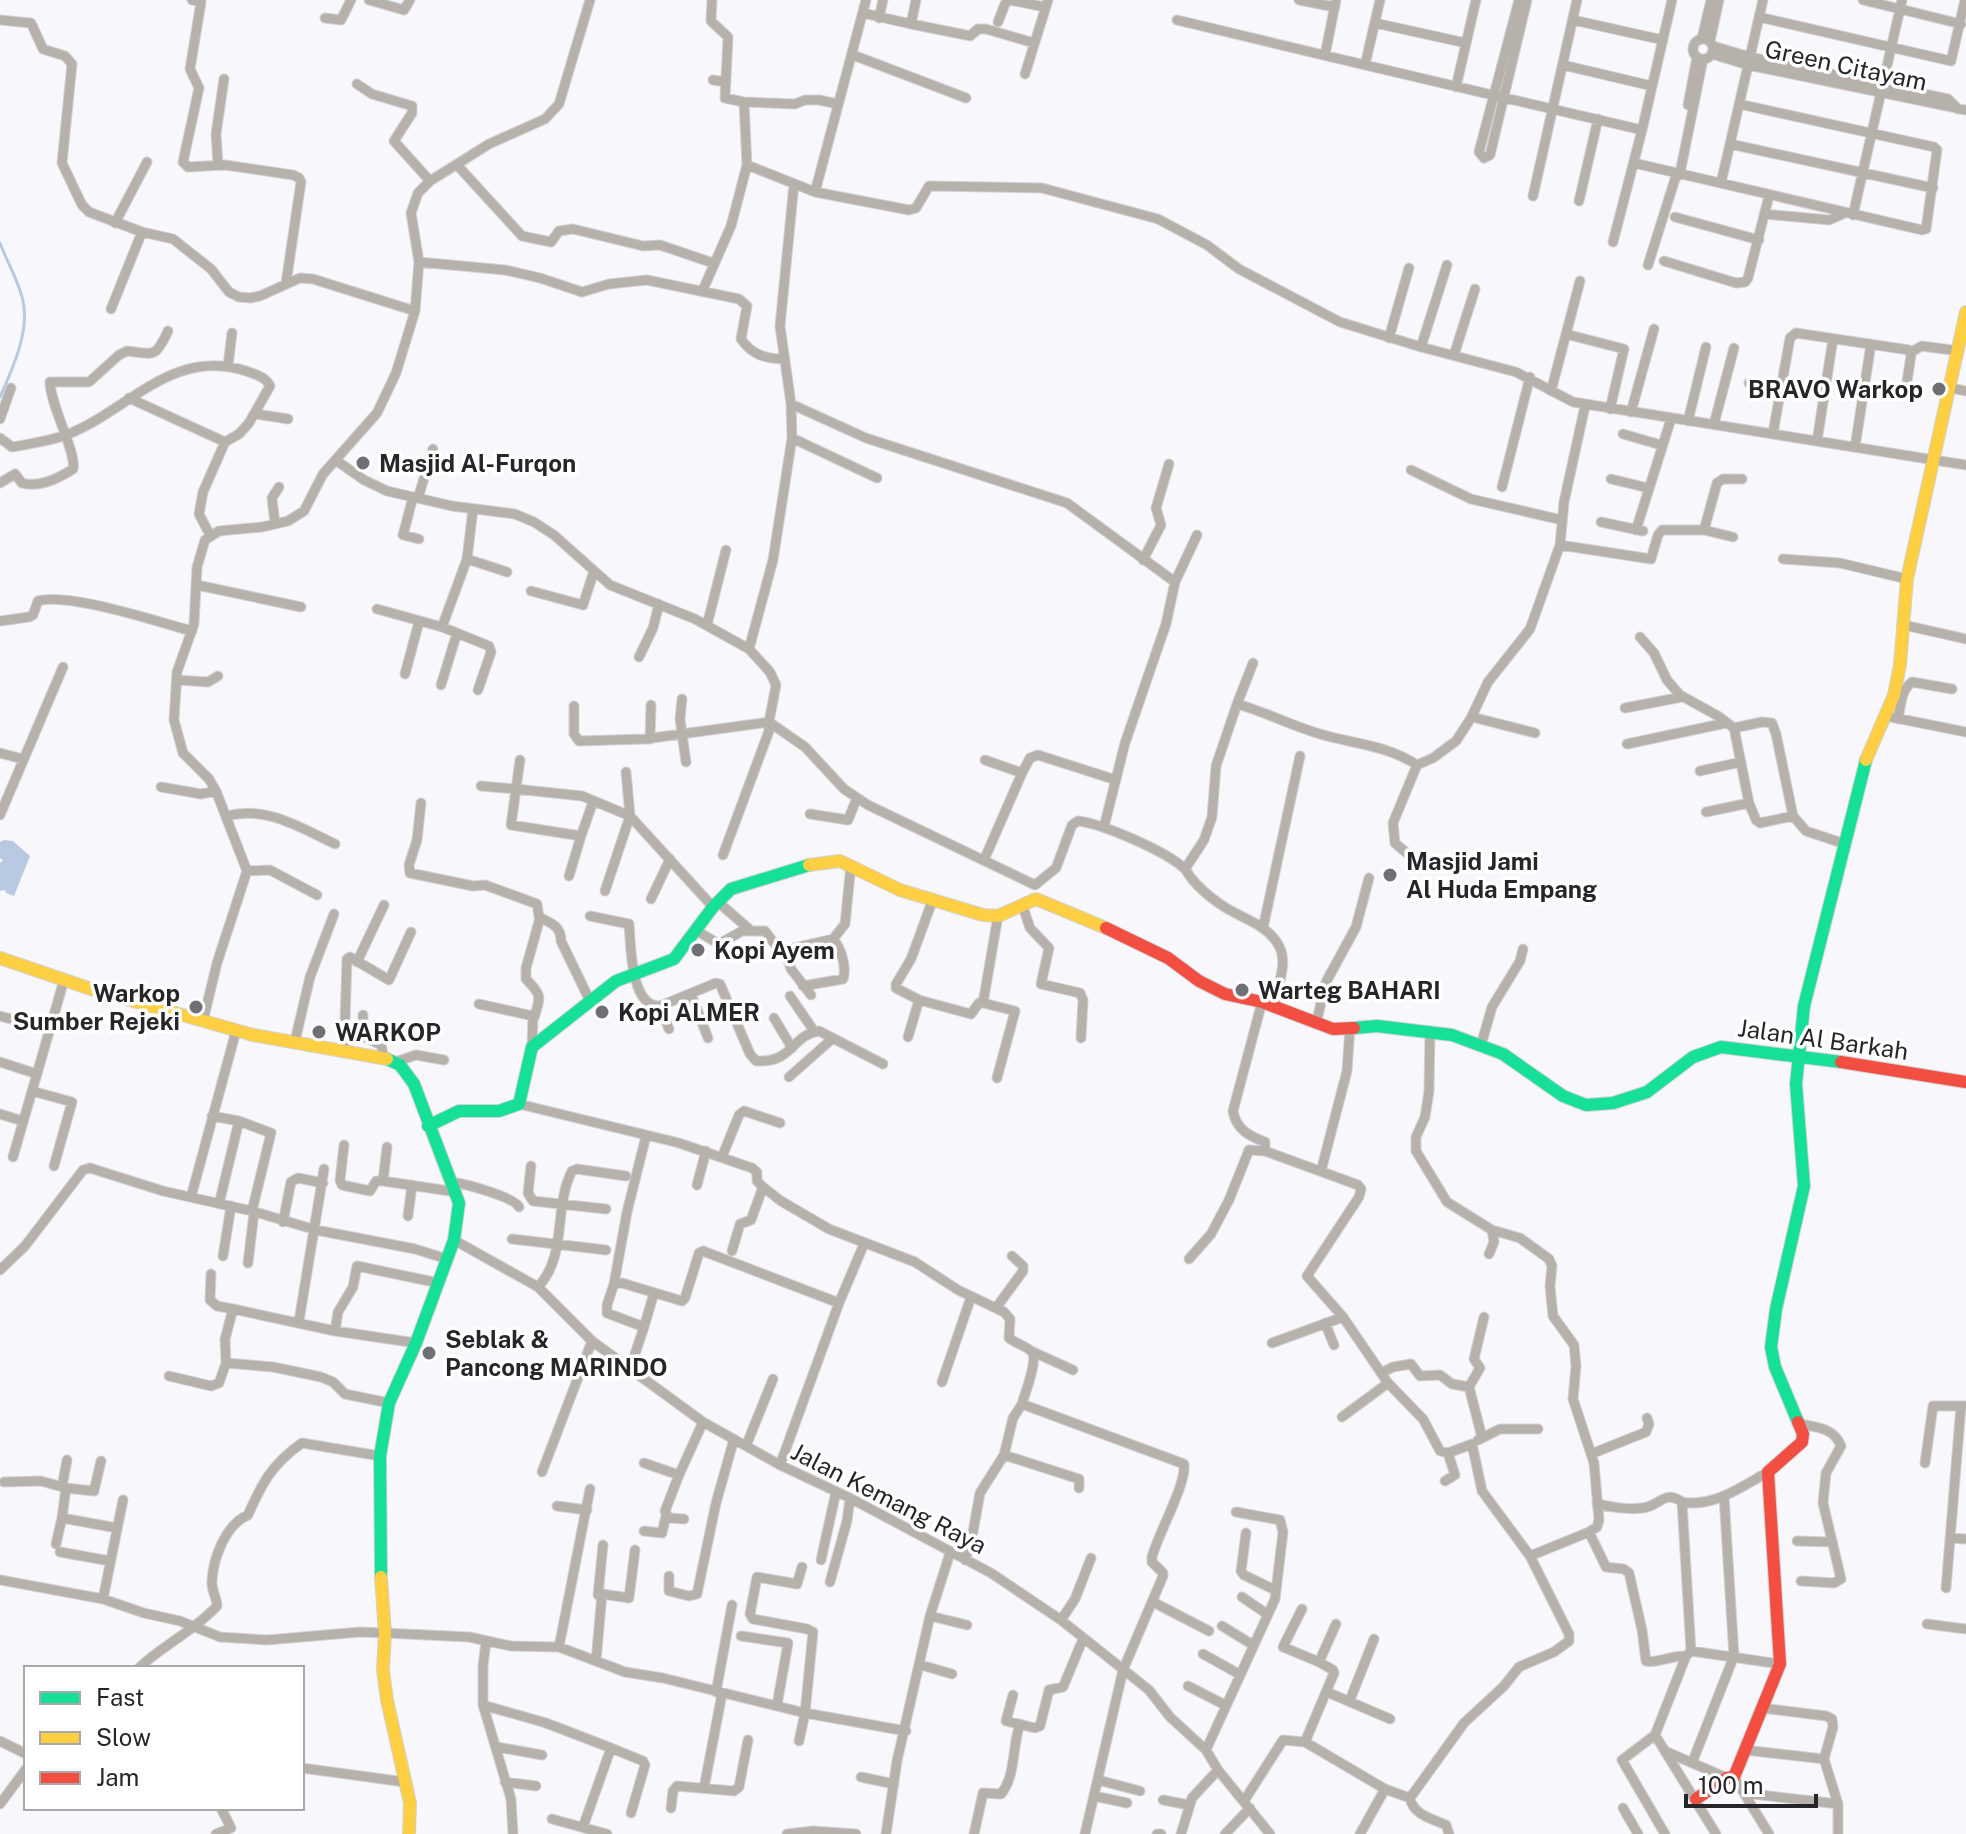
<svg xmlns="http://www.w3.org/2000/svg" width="1966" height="1834" font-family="'Public Sans',sans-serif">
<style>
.water{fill:#b9c9e1}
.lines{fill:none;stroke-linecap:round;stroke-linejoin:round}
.stream{stroke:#b9c9e1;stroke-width:3}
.street-casing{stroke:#d2d2d5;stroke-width:11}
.fast-casing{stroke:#d2d2d5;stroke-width:14}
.slow-casing{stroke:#d2d2d5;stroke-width:14}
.jam-casing{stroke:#d2d2d5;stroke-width:14}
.street{stroke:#b6b1ab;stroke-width:9}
.fast{stroke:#16e098;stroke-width:12}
.slow{stroke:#ffcf43;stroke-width:12}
.jam{stroke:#f24e42;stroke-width:12}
.poi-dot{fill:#6f6f74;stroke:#fff;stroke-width:3}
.labels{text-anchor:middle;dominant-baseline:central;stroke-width:7;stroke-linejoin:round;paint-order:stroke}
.street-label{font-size:24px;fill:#26262a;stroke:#fff}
.poi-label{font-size:24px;font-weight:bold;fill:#26262a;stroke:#fff;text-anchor:start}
</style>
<rect width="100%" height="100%" fill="#f7f7fc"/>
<!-- water -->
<path class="water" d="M4,840L13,841L30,856L14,896L6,893L5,890L0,891V863L3,860L0,858V842Z"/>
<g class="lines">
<!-- stream -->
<path class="stream" d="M0,243C7,262 19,282 23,301C30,331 12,370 0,397"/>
<defs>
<path id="street" d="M192,0L201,2L190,69L199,88L183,162L188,167L225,165L293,175L299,178L301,182L286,283
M369,0L404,10L410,0
M712,0L711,21L728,37L725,98L744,102L795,104L805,100H819L838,104
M1010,0L1045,7
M1299,0L1335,7
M1380,0L1365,65L1642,130L1672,0
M1519,0L1479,152L1484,158L1490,155L1527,0
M1863,0L1961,24
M863,13L911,24L916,0
M1759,17L1951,61L1965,0
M325,18L341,20L351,0
M879,18L883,0
M0,20L31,23L43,49L65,56L72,64L62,163L82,205L89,212L142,232L173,239L211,269L229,292L239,297L250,298L260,296L300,278L313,279L415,311
M1177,20L1365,65
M1573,20L1663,40
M998,22L1005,4L1009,0
M1375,23L1466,43
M911,24L966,35L970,36L978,29H986L1034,43
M1702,38L1711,0
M1693 49a10 10 0 1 1 20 0a10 10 0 1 1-20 0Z
M1710,41L1719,0
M1713,46L1750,57L1948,99L1958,109
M1712,54L1748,65L1966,110
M853,55L966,98
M1325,55L1336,0
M1563,65L1652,86
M1025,74L1048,0
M713,80L726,82
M357,84L372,94L412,106V113L394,141L430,181
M1456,87L1476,0
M1688,105L1697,57
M1730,144L1933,188
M1634,163L1922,230L1926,229L1937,150L1934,147L1739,104
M218,165L216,134L224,79
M747,165L815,192L909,210L916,208L929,186L1042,188L1158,219L1207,245L1239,269L1340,322L1421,347L1516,372L1573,402L1966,465
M458,166L522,236L551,242L559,231L573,229L643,246L660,245L713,263
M1721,183L1763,0
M815,192L866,0
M1533,196L1577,0
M1579,201L1598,119
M1764,214L1829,220L1845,213
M1853,215L1902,0
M1675,217L1759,240
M115,223L147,162
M1613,242L1642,130
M1664,261L1736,283L1745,282L1748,278L1769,196
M419,262L505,270L540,278L582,292L609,284L647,280L739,299L747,306L741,339C752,355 766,359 785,359
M1648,265L1675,179L1680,173L1703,59
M702,292L731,226L747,165L744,102
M111,309L142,232
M1566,334L1624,349L1610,409
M1389,338L1409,268
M1421,347L1447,265
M1911,352L1922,346L1959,351
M1454,355L1475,289
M228,366L232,333
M1749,383L1781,388
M1951,388L1966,391
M1551,391L1580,281
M129,398L225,442
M791,404L866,438L1067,503L1175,582L1166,624L1125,743L1104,827
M1631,412L1654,329
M256,414L288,419
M0,419L11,388
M1688,421L1706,347
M1714,424L1734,348
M1773,433L1790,338L1796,333L1909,350L1911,355L1906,388
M1623,434L1661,445
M0,438L12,447C30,444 49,441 66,435C129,411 171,347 246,371C255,374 266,377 270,386L249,423L239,434L225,442L203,492L199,514L210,535
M792,438L877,478
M1817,441L1833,339
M1855,447L1871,344
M337,461L364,480L387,491L452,506L515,514L534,522L554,535L610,585L695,619L749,649L770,672L776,685L769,722L805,747L844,789L868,805L1035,885
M1411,470L1471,499L1562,520
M1611,479L1648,488
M0,483L15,474L22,483C39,488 59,478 73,469C77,453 50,405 50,382H89L119,355L127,351C154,354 155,359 168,331
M1502,487L1530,377
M413,497L403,535L419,539
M418,498L433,449
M1601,522L1643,531
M275,524L272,498L279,487
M1636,530L1671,419
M1704,530L1717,483L1723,479H1742
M1560,545L1651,559L1658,535L1662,530H1704L1733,537
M467,559L507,572
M1783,559L1840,563L1907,579
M1143,560L1161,525L1156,508L1169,464
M1175,582L1197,535
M197,585L301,607
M531,591L583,605L594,571
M377,609L442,627L467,559L473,509
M0,621L29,617L33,615L38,601C68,592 158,622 192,631
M707,625L726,550
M1904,625L1966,639
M442,627L489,646L491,652L478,690
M1640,637L1654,653L1667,680L1680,695L1718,716L1734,728L1762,722L1772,723L1776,734L1793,816
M749,649L773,560L792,438L791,404L780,326L794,184
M639,657L653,628L659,604
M405,674L419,622
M177,680L208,682L218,676
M441,685L457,633
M682,699L680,719L686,762
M1237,704L1253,663
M574,706V734L579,741L645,739L769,722V731L723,855
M1625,708L1682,697
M1886,716L1966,732
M1472,717L1535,733
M1898,719C1901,705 1901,690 1912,682L1952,689
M1734,728L1749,803L1756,820L1760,823L1793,816L1806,831L1845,844
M650,739L651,705
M1627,744L1726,723
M0,753L23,759
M1700,771L1741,762
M626,772L630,816L713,907
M1022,773L1030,758L1038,755L1116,780
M481,786L516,789L520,760
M161,787L201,794L216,791
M593,802L581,836L511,825L516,789L582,796L630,816L605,891
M421,803L417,840L409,865L410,873L473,886L485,885L537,904L539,917C551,923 561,926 561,941L590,1001
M1706,812L1749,803
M810,814L848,820L857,798
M0,815L63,667
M227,816C266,805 301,828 335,844
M1409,855L1395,843L1393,823L1417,765
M984,860L1022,773L985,760
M1185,869L1204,840L1212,817L1216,766L1237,704C1266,712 1292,726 1320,734C1354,744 1387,745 1417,765L1433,758L1456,741L1471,718L1488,682L1530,629L1560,545L1564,502L1585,406
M247,871L270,870L317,895
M569,876L581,836
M1035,885L1056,868L1072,825L1078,821C1103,824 1166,851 1185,869C1186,870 1190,877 1192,879C1199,888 1210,897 1220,904C1239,918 1267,923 1279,946C1289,965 1276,987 1274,1007
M651,899L670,859
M718,902L749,929
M1023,907L1030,928L1049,948L1041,984L1080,993L1083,1000L1081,1038
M590,916L629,924C631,945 630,1007 660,1006L716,983L720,984L750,1054L756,1061C794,1063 791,1035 819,1031L883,1064
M1263,928L1300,756
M697,931L719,944L742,931H765L777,947L785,950L791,969L811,995
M833,939L845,924L851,865
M785,950L833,939C841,948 847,967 843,979L803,986
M357,962L384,905
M691,994L708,1038
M790,996L814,1031
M919,1000L971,1014L979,1003H983
M1262,1002L1233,1111C1236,1129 1249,1136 1265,1142V1151
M479,1004L533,1016L532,1047
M363,1015V1036L381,1045L384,1057
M0,1016L49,1029
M534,1018C541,995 542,996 526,979V968L540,918
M640,1018L654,1012L660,1006L669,1029
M774,1018L792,1048
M203,1021L217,963L247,871L216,791L209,779L183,753L174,720L177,672L194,624L197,567L205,540L219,531L262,527L288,521L304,511L323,474L377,413L396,373L415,311L419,262L411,213L418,193L430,181L489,144L545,119L559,104L590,0
M1316,1024L1326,982L1356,927L1369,878
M1430,1031L1429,1091L1425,1117L1416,1137V1151L1447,1202L1492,1230L1520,1238L1549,1259L1552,1266L1550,1286L1553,1316L1574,1345L1576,1366L1573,1399L1594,1463L1599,1520L1597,1527L1589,1532L1530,1556
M908,1037L919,1000L896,988V984L911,959L933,899
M295,1041L310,977L334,914
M1481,1045L1492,1007L1520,961L1523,949
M344,1052L347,959L350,957L389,980L411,932
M0,1062L37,1074
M395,1062L416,1055L444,1060
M789,1077L832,1039
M997,1078L1015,1011L983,1003L998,916
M32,1091L72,1102L54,1166
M519,1104L679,1143L752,1168L757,1172V1181L763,1187L781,1201L829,1229L915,1262L958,1290L1004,1312L1010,1319L1009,1338C1015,1343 1028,1347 1032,1352C1038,1361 1025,1393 1022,1404L1184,1464C1187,1483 1158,1534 1152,1557V1562L1163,1573V1576L1123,1670L1085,1834
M0,1114L23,1121
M212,1116L239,1121L271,1133L252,1211
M344,1145L340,1180L342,1185L370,1191L376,1181H383L456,1192
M13,1157L64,980
M722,1157L739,1115L744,1111L780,1123
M531,1166L528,1193L533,1201L606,1209
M1321,1171L1347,1071L1350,1027
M383,1181L387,1147
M452,1182C466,1184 514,1197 519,1207
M697,1185L706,1151
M191,1197L236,1031
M219,1204L239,1121
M408,1216L412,1185
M283,1222L291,1182L298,1178L323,1183
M512,1239L606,1250
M454,1240L538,1287L592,1341L703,1422L780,1465L850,1498L991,1573L1061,1620L1149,1690L1170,1717L1206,1750L1218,1770L1270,1834
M732,1251L740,1224L751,1220L763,1187
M1489,1254L1494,1242L1492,1230
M223,1256L231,1206
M1189,1259L1211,1234L1229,1200L1249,1150L1265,1151L1358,1185L1361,1189L1359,1197L1307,1276L1343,1317L1388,1383L1423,1419L1440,1451L1448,1453L1472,1444L1482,1491L1530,1556L1569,1634V1641L1554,1652L1519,1667L1504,1686L1464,1723L1410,1798L1385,1789L1360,1834
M248,1263L254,1213
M0,1270L25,1246L83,1170L90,1168L163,1191L252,1211L316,1230L415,1249L447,1259
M211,1274L210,1300L217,1306L233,1309
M614,1284L627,1212L646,1136
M538,1287C568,1255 553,1208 572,1171L577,1169L626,1176
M996,1308L1023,1271V1266L1012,1256
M299,1321L324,1169
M1325,1323L1334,1345
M644,1327L654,1293
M335,1331L338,1312L353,1287L357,1266L439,1283
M1272,1343L1343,1317
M1031,1351L1073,1370
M226,1363L225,1339L233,1309L335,1331L416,1343
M630,1369L644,1327L607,1313V1305L614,1284L622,1283L682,1301L685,1298L699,1253L703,1251L839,1303
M1381,1373L1393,1367L1411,1364L1420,1376L1440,1375L1452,1384L1469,1387
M169,1376L211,1386L219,1383L226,1363L273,1367L321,1377L333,1382L345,1394L389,1403
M942,1382L971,1297
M1342,1417L1388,1383
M1800,1424C1817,1427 1834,1428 1841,1446L1826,1473L1823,1503L1841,1579L1834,1583L1801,1581
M1482,1437L1469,1387L1480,1368L1474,1359L1484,1317
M1478,1440L1500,1429H1538
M746,1446L773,1379
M1591,1454L1646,1432L1649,1424L1647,1418
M1004,1455L1079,1479V1488
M644,1463L679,1475L703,1422
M1925,1463L1933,1406H1966
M780,1465L839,1303L864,1244
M542,1472L592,1341
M679,1475L665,1511L669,1518L684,1519
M1445,1481L1455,1475L1448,1453
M4,1482L41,1481L66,1488
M62,1487L67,1460
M1597,1504C1612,1507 1627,1510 1642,1508C1659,1507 1664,1489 1682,1502
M557,1506L587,1510
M62,1518L66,1488L94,1491L101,1461
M644,1531L662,1533L666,1516
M1589,1532L1606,1567L1624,1569L1629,1573L1642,1630L1646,1661C1655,1664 1672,1655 1686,1656
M1246,1533L1241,1571L1244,1575L1275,1590
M1950,1538L1966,1539
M1797,1541L1831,1542
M56,1544L62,1518L117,1528
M60,1552L110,1561
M821,1560L836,1492
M965,1560L971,1543L980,1493L1004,1455L1013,1418L1022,1404
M669,1576V1591L689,1596L697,1594L716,1503L734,1439
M0,1580L103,1599L144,1613L180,1621L220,1637L267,1640L360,1632L385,1633L469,1637L511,1646L559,1647L625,1672L663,1678L805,1713L906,1731
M830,1582L847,1521L850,1498
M1946,1588L1961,1406
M602,1594L629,1598L635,1550
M1242,1597L1267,1614
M103,1599L123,1500
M1153,1602L1209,1631
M1302,1609L1283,1647L1319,1662
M930,1616L967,1625
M1061,1620L1075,1599L1091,1558
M1927,1624L1966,1629
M1222,1626L1253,1645
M741,1636L788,1643L777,1705
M486,1641L483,1666V1705L511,1799L513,1834
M559,1647L590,1489
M1691,1651L1682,1502C1713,1508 1743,1486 1768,1472
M1203,1654L1239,1674
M596,1661L602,1594L598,1595L603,1545
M921,1665L952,1674
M139,1668C163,1645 194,1631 217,1606C217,1597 211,1591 212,1581C213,1559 225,1525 248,1515C262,1483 272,1464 302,1443L380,1456
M1188,1686L1225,1705
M716,1692L732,1605
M1327,1692L1390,1719
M1013,1695L1006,1721L1035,1728L1040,1726L1049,1690L1063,1687L1083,1639
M1350,1700L1374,1639
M483,1705L546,1723L611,1748L583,1827
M1762,1708L1826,1716L1832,1719L1833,1727L1824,1759L1838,1804V1834
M1655,1735L1716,1834
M0,1741L26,1754
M799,1741L805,1713L813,1632L807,1629L753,1619L750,1614L757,1577L797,1584L802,1567
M1305,1742L1334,1673L1333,1670L1319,1662L1336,1624
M497,1747L542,1755
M611,1748L643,1761L645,1765L631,1813
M1206,1750L1275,1599L1283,1532L1280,1520L1236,1512
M1745,1750L1824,1759
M1667,1752L1727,1778
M1692,1763L1734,1656L1724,1496
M302,1768L405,1782
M861,1777L894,1784
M1734,1777L1769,1834
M1098,1780L1140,1791
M505,1782L536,1786
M704,1788L722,1694
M1744,1793L1838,1804
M1094,1796L1127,1803
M1410,1798C1413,1815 1433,1819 1446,1825L1449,1834
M1163,1800L1189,1805
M1244,1801L1283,1740L1305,1742L1385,1789
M0,1804L26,1769
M671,1808L673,1791L677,1786L734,1791L739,1787L748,1740
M1623,1808L1638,1834
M552,1819L607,1834
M216,1834L231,1828L221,1808
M787,1834L813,1831L856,1834
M886,1834L897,1761L930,1616L950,1553
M974,1834L983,1793L1001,1794C1016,1776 1012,1746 1020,1724
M1157,1834H1161
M1181,1834L1192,1798L1218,1770
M1225,1834L1250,1808
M1665,1834L1622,1760L1655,1735L1686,1656L1691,1651L1780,1664"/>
<path id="fast" d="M1354,1028L1377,1026L1452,1035L1503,1054L1563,1096L1586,1105L1613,1103L1647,1092L1693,1057L1721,1047L1841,1062
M428,1126L459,1111H499L519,1104L532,1047L616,981L674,959L713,907L731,889L809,865
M1798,1422L1775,1367L1771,1347L1776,1309L1804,1186L1796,1084L1804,1006L1866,760
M381,1577L380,1456L389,1403L416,1343L454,1240L459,1203L414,1084L400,1065L387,1059"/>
<path id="slow" d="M1866,760L1894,695L1900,665L1907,579L1966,312
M809,865L840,861L900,890L983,915L998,916L1036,899L1106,928
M0,958L91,989L253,1035L387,1059
M381,1577L385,1633L383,1670L387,1700L410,1803L409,1834"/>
<path id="jam" d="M1106,928L1168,958L1199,981L1225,994L1262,1002L1333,1029L1354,1028
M1841,1062L1966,1082
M1696,1799L1727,1778L1734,1777L1780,1664L1768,1472L1802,1442L1803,1434L1798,1422"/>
</defs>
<!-- street casing -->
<use href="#street" class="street-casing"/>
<!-- fast casing -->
<use href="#fast" class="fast-casing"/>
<!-- slow casing -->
<use href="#slow" class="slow-casing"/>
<!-- jam casing -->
<use href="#jam" class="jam-casing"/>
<!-- street -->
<use href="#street" class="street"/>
<!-- fast -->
<use href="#fast" class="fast"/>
<!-- slow -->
<use href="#slow" class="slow"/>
<!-- jam -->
<use href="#jam" class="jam"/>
</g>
<!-- markers -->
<g class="poi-dot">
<circle cx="1939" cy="389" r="8"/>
<circle cx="363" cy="463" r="8"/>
<circle cx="1390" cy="875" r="8"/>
<circle cx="698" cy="950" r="8"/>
<circle cx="1242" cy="990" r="8"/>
<circle cx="196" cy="1007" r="8"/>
<circle cx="602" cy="1012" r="8"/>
<circle cx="319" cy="1032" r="8"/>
<circle cx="429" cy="1353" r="8"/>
</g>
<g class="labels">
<!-- street labels -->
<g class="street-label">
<text transform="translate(1846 65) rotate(12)">Green Citayam</text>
<text transform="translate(1823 1039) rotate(8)">Jalan Al Barkah</text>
<text transform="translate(889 1498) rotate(27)">Jalan Kemang Raya</text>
</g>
<!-- poi labels -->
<g class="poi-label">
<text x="1923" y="389" text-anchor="end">BRAVO Warkop</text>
<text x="379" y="463">Masjid Al-Furqon</text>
<text x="1406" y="861">Masjid Jami<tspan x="1406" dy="28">Al Huda Empang</tspan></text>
<text x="714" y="950">Kopi Ayem</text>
<text x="1258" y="990">Warteg BAHARI</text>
<text x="180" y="993" text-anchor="end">Warkop<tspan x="180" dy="28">Sumber Rejeki</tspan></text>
<text x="618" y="1012">Kopi ALMER</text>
<text x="335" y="1032">WARKOP</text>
<text x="445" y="1339">Seblak &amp;<tspan x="445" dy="28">Pancong MARINDO</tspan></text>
</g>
</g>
<!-- legend -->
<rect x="24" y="1666" width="280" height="144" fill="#ffffff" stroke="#a8a8aa" stroke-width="2"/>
<rect x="40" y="1692" width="40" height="12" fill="#16e098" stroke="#a8a8aa" stroke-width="2"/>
<text x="96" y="1706" font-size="24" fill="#26262a">Fast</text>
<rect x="40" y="1732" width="40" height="12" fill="#ffcf43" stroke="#a8a8aa" stroke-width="2"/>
<text x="96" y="1746" font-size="24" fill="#26262a">Slow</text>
<rect x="40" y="1772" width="40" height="12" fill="#f24e42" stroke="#a8a8aa" stroke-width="2"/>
<text x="96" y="1786" font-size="24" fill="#26262a">Jam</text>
<!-- scale -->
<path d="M1686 1794v12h130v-12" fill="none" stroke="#26262a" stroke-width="4"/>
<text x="1698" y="1794" font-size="24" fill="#26262a" stroke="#ffffff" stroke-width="6" paint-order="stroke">100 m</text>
</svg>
